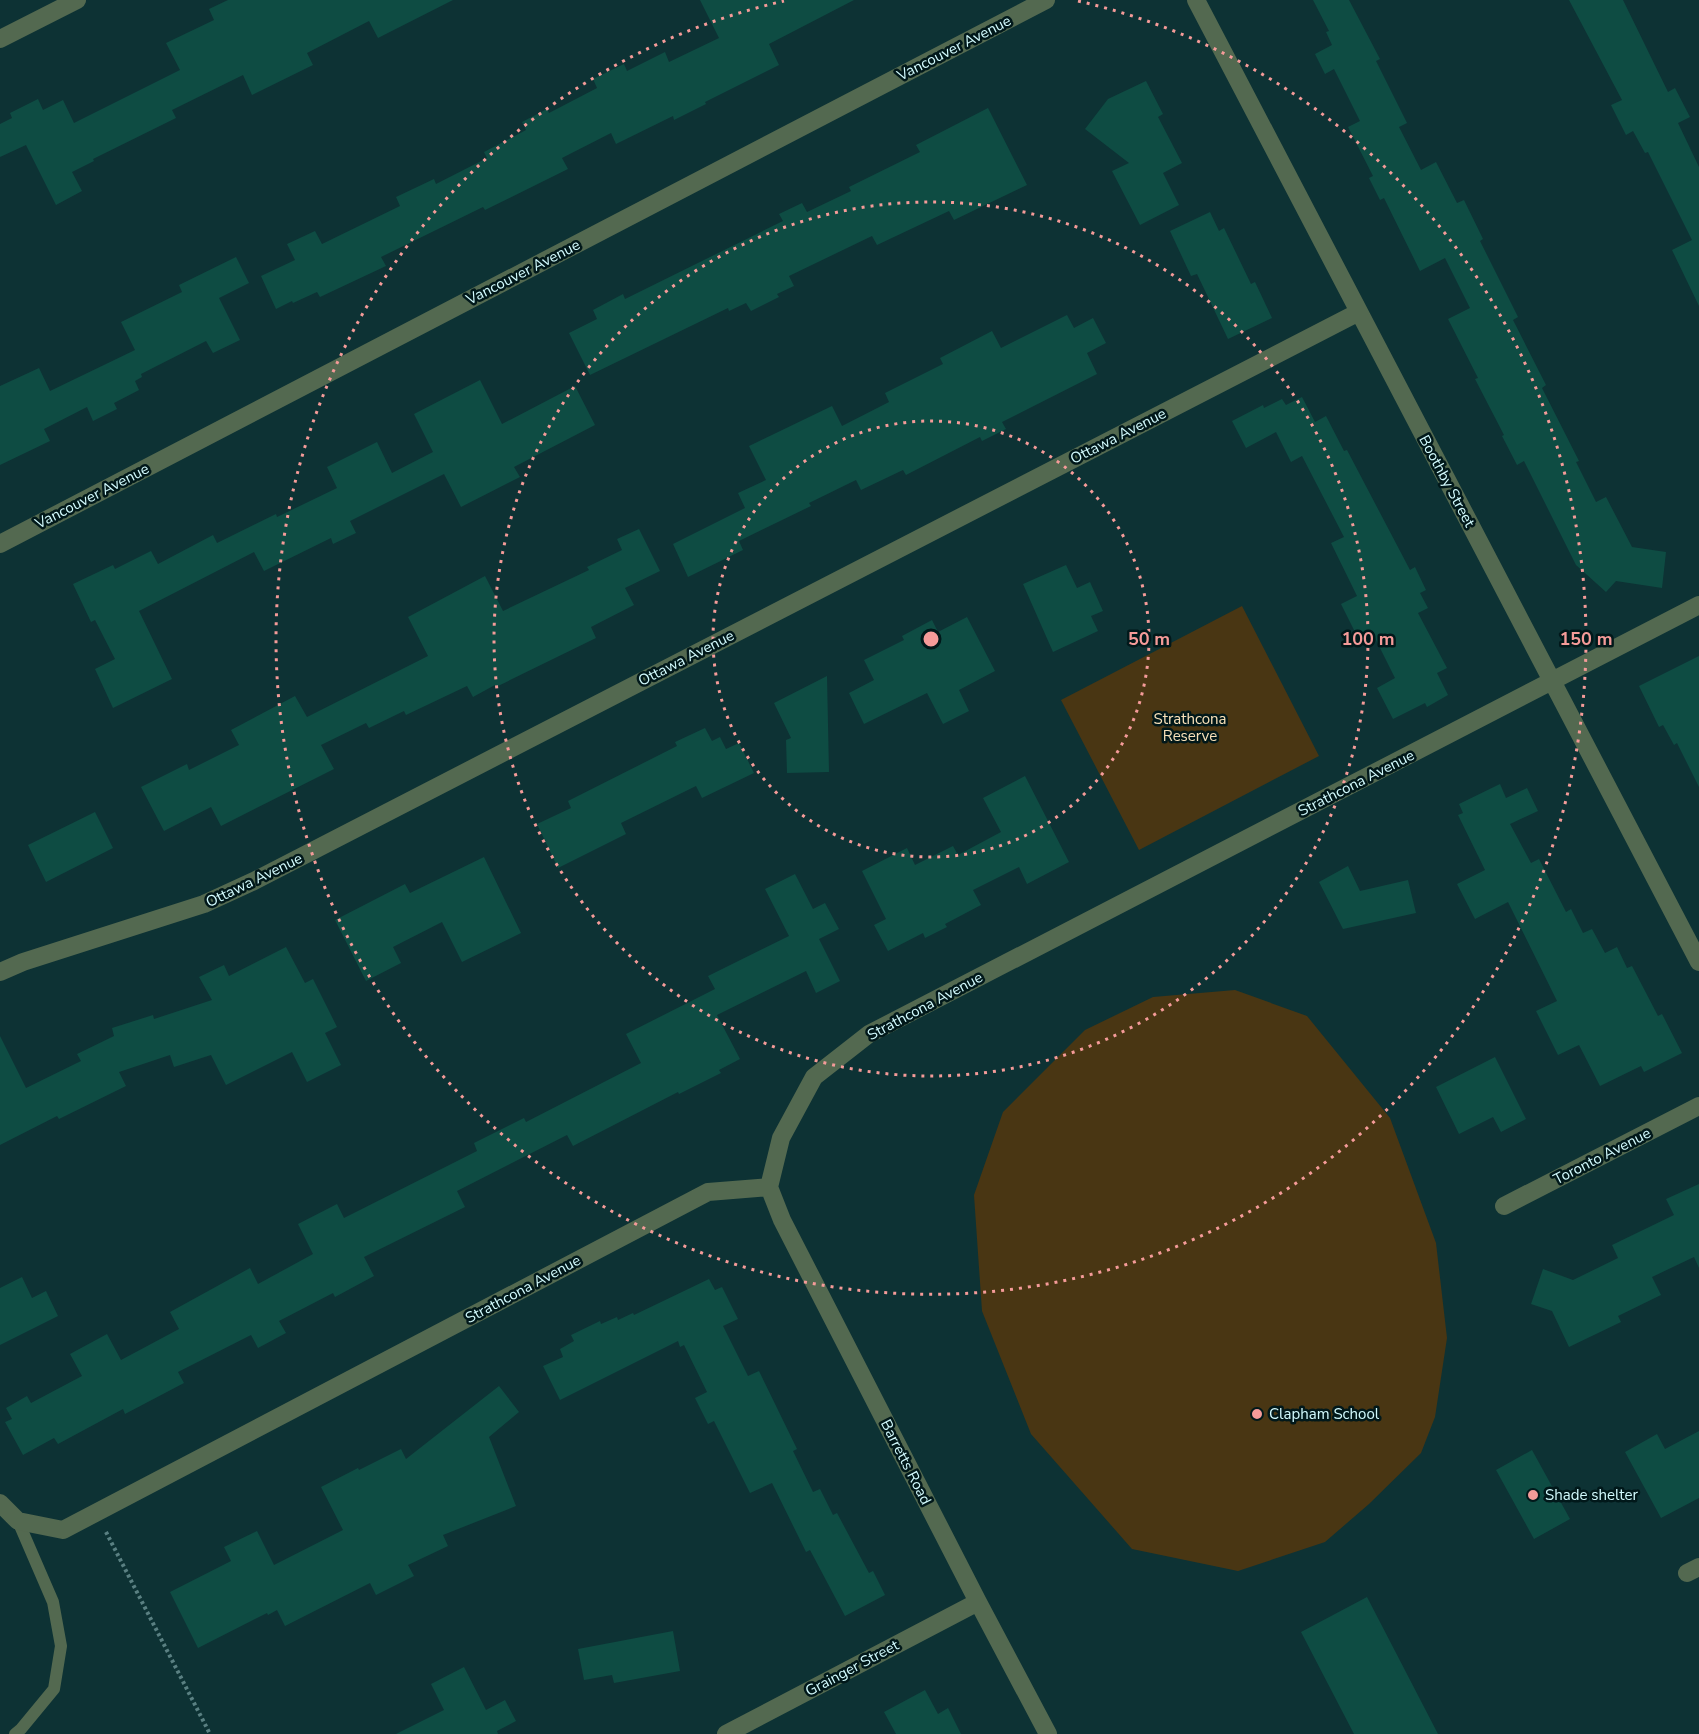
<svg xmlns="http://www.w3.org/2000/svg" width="1699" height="1734" font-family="'Nunito Sans',sans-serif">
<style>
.green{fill:#493613}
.building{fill:#0e4c43}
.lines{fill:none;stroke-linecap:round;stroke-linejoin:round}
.path{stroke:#5a8082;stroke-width:4;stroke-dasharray:3 3;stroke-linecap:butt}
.lane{stroke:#536950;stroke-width:12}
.street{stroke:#536950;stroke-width:18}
.ring{fill:none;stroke:#f59b99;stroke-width:3;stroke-dasharray:3 6}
.poi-dot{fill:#f59b99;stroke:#01181a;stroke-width:2}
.labels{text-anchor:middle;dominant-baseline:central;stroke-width:5;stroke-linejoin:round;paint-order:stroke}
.street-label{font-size:15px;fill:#d3fbfe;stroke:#01181a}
.park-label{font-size:15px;fill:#f9e1b9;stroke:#01181a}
.poi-label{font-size:15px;fill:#d3fbfe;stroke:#01181a;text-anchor:start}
.centre{fill:#f59b99;stroke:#01181a;stroke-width:3}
.ring-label{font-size:18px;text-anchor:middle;font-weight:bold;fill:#f59b99;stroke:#01181a;stroke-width:5;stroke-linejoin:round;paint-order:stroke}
</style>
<rect width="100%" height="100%" fill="#0d3234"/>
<!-- green -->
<path class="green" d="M1242,606L1319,756L1139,850L1061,700Z
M1235,990L1307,1016L1390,1118L1436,1243L1447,1338L1435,1417L1421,1453L1369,1504L1325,1542L1238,1571L1132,1549L1031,1434L982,1311L974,1195L1003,1112L1085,1030L1153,997Z"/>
<!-- building -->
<path class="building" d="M228,0H453L378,38L369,21L307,53L313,65L252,95L243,75L172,110L176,118L93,159L94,161L72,172L82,191L56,205L26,145L0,157V124L12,118L10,113L38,99L43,110L63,100L74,123L180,70L166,43L214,20L209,9Z
M700,0H854L769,44L779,65L705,102L706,104L674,120L673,116L616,144L611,133L562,158L568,169L485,210L483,207L381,257L386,266L320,297L317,292L293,303L292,301L276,309L261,276L295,260L287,244L315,231L322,244L400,206L396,197L434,179L436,184L487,158L484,152L526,130L522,122L547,109L549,113L597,88L593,79L624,64L627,71L665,52L669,62L719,38Z
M1313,0H1349L1380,59L1376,61L1407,123L1399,127L1421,170L1436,162L1457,203L1464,200L1483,239L1480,241L1518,317L1513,320L1546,385L1542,388L1579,461L1576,462L1596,502L1606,497L1632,547L1666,552L1662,588L1616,581L1606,592L1576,565L1524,461L1517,465L1502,436L1504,435L1475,379L1478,378L1448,319L1470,308L1445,258L1420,271L1384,198L1380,200L1369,178L1373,176L1348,127L1360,121L1334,69L1325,74L1315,54L1332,45L1326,32L1329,31Z
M1569,0H1623L1668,92L1675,88L1690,117L1678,123L1699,167V306L1672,250L1692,240L1648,152L1645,153L1633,131L1626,135L1611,105L1622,100Z
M1146,81L1163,114L1158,117L1182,163L1163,173L1179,205L1140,225L1112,171L1129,163L1085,129L1108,99Z
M988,108L1027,185L954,220L949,211L877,245L872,236L789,276L794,286L777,294L779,297L751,311L746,303L729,311L728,308L590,375L569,333L597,319L593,310L623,294L625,299L783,221L779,214L802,203L807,212L851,191L849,187L920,152L916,145Z
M1210,212L1219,231L1224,228L1251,284L1255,282L1272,318L1228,339L1197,274L1191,276L1170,231Z
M236,257L249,283L219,298L240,340L213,353L206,341L141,374L142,377L135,381L139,390L114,403L117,409L93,421L87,407L44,429L50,441L0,465V386L39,368L50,391L135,350L121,322L182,292L179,285Z
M1067,315L1074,328L1093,318L1106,343L1087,353L1097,374L1002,422L1006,429L982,441L980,437L906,475L903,470L861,490L856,480L809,503L811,506L739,541L743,550L688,577L673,544L745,508L738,493L766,480L749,446L832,406L842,426L889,402L885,393L943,364L940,358L992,331L1001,348Z
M480,380L502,424L575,386L595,425L514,467L520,477L461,507L444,474L350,521L356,533L333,544L331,538L264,571L254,552L139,611L172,679L113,708L95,669L115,659L95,620L91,622L73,584L113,565L115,569L151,551L158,564L213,535L217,543L276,514L277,517L337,488L327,467L377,442L392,473L433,452L414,414Z
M1302,397L1315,422L1326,416L1344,451L1347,450L1410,570L1415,567L1426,590L1420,593L1428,608L1418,613L1447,668L1437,673L1448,695L1427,707L1425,703L1393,719L1377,688L1395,678L1373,634L1359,640L1341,604L1357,596L1331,543L1344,537L1302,456L1291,462L1276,432L1246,448L1232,421L1263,405L1264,408L1282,399L1286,405Z
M639,529L660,571L625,588L634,605L591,627L596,638L496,687L495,685L473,697L467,686L406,715L404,711L369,728L366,723L321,745L334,769L221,826L211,807L164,831L141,787L187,764L189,770L239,745L231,730L295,696L307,717L428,656L408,617L485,576L503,611L589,570L587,567L622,550L617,539Z
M1066,565L1077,588L1090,582L1103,611L1091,616L1098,631L1053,652L1023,584Z
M967,617L995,671L959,690L969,711L943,724L927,693L864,724L849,693L874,680L864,660L904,640L902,636L932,620L938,632Z
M1699,656V787L1677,743L1674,745L1663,725L1659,727L1639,686Z
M827,676L829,772L787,773L786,740L791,738L774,703Z
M705,728L712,741L720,737L726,749L739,743L754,773L702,798L696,786L621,823L626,834L558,868L537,824L571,808L568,801L677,746L675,742Z
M1025,776L1069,862L1027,884L1019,867L973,890L981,905L945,924L947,927L925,938L923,933L888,951L874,925L886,919L862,871L907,848L915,865L953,846L958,855L1001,832L983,798Z
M1500,784L1506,798L1527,788L1538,811L1510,824L1531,863L1539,859L1566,912L1571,909L1583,933L1592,929L1605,953L1617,947L1627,968L1632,966L1658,1016L1662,1014L1682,1053L1644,1072L1641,1066L1600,1086L1579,1045L1558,1055L1536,1011L1557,1001L1508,902L1475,919L1457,884L1485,870L1458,815L1463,813L1459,804Z
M95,812L113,848L46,882L28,845Z
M484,857L521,933L462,962L442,922L393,947L401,963L366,981L335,920L405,884L410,893Z
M1348,866L1360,891L1408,880L1416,913L1343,929L1319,882Z
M795,874L813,909L825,903L839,929L819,939L840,981L816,993L806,971L717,1015L740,1059L719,1070L721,1073L679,1094L678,1092L573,1146L567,1135L457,1191L465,1207L364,1257L374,1276L335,1297L333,1293L279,1321L286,1333L258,1348L251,1335L178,1372L184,1383L125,1414L123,1409L58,1444L54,1438L23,1455L5,1422L12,1419L6,1408L27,1396L31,1403L82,1376L70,1354L107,1334L121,1360L179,1329L170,1312L250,1268L258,1284L313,1254L298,1224L337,1204L344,1218L477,1151L474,1143L524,1118L526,1122L641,1063L626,1034L715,989L708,976L789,936L765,889Z
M286,947L305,983L313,979L337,1027L325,1033L341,1065L307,1082L292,1052L226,1085L211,1055L174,1067L170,1055L119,1072L126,1086L59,1119L57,1116L0,1145V1036L26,1088L81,1061L77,1054L114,1036L112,1028L153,1015L154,1019L212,1000L199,977L224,965L229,976Z
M1495,1057L1526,1119L1501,1132L1493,1117L1459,1134L1436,1087Z
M1699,1184V1268L1694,1257L1652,1277L1661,1295L1618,1316L1621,1322L1569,1347L1552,1311L1531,1304L1543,1269L1573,1280L1618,1258L1612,1245L1674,1215L1666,1199Z
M22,1277L32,1298L46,1291L58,1316L0,1345V1288Z
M709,1279L715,1290L722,1287L738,1319L723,1326L748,1376L759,1371L797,1449L793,1451L813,1492L820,1489L833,1515L837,1513L869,1573L873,1571L885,1595L845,1616L810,1550L806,1552L772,1483L750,1493L714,1421L708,1424L695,1398L707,1392L684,1345L680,1347L678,1341L560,1400L543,1366L563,1357L560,1349L574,1341L571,1335L600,1321L601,1324L617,1317L618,1320L633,1313L634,1315Z
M499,1386L519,1412L489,1437L516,1506L443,1535L448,1546L408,1565L414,1576L376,1595L370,1583L285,1626L277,1610L268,1615L267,1613L198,1648L170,1592L231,1561L224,1547L257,1531L274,1565L343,1530L321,1487L358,1468L359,1470L401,1449L406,1459Z
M1699,1431V1498L1661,1518L1625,1452L1657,1434L1665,1449Z
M1532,1450L1570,1519L1534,1539L1496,1470Z
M1367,1597L1438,1734H1354L1301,1632Z
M673,1631L680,1671L614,1683L612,1675L584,1680L578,1649Z
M464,1667L486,1710L505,1700L516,1721L497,1731L498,1734H396L444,1710L431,1684Z
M925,1690L938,1714L948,1708L961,1734H896L884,1712Z"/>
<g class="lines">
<!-- path -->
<path class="path" d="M106,1532L210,1734"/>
<!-- lane -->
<path class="lane" d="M15,1734L21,1729L54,1689L61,1646L53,1602L18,1521"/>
<!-- street -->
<path class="street" d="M1196,0L1699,962
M0,39L77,0
M0,544L1046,0
M0,972L23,962L204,904L254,881L1359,312
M769,1187L782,1220L978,1602L1048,1734
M1504,1206L1699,1106
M0,1503L18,1521L63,1530L708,1192L769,1187L781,1138L814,1077L869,1034L1699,605
M1687,1573L1699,1567
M726,1734L978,1602"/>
</g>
<!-- distance rings -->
<g class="ring">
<circle cx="931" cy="639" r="218"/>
<circle cx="931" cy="639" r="437"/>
<path d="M1078 1A655 655 0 1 1 784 1"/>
</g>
<!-- markers -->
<g class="poi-dot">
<circle cx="1257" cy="1414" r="6"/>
<circle cx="1533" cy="1495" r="6"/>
</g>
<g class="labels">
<!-- street labels -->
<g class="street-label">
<text transform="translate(954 48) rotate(-27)">Vancouver Avenue</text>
<text transform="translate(523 272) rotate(-27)">Vancouver Avenue</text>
<text transform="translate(1118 436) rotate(-27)">Ottawa Avenue</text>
<text transform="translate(1447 481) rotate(62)">Boothby Street</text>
<text transform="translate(92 496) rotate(-27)">Vancouver Avenue</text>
<text transform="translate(686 658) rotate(-27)">Ottawa Avenue</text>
<text transform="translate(1356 783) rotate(-27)">Strathcona Avenue</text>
<text transform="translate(254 880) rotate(-26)">Ottawa Avenue</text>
<text transform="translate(925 1006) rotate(-28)">Strathcona Avenue</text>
<text transform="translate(1602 1156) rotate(-27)">Toronto Avenue</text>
<text transform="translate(523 1289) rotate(-28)">Strathcona Avenue</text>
<text transform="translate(906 1462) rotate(63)">Barretts Road</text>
<text transform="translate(852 1668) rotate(-28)">Grainger Street</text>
</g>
<!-- park labels -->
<g class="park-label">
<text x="1190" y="719">Strathcona<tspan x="1190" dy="17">Reserve</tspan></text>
</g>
<!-- poi labels -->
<g class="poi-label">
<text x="1269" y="1414">Clapham School</text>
<text x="1545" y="1495">Shade shelter</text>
</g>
</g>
<circle cx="931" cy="639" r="9" class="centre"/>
<g class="ring-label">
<text x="1149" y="645">50 m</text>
<text x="1368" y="645">100 m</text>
<text x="1586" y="645">150 m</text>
</g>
</svg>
